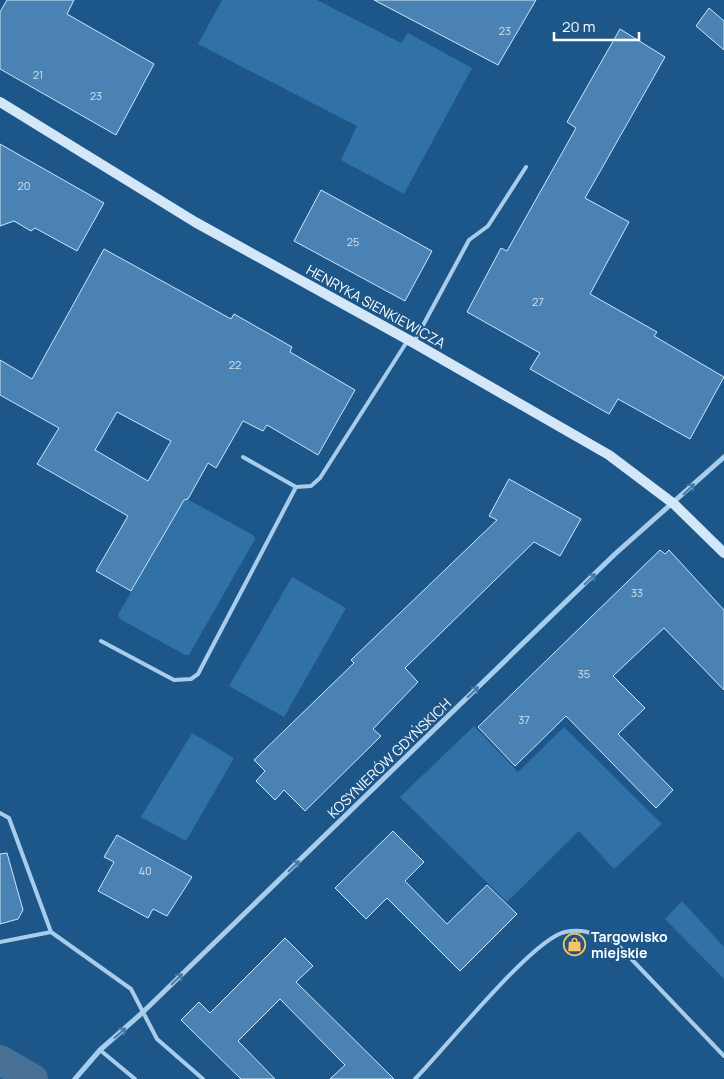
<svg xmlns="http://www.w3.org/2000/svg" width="724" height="1079" font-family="Manrope,sans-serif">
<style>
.green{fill:#3071a7}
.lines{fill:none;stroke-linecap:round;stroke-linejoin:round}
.canal{stroke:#477094;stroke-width:30}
.building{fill:#4a83b3;stroke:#cde5f9;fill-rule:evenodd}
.lane{stroke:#a8cdec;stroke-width:4}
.street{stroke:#a8cdec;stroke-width:5}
.secondary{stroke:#d4e7f9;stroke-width:10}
.oneway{stroke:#477aa7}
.labels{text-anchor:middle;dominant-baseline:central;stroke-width:4;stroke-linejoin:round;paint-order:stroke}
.number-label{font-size:11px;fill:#d2e0ec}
.street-label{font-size:14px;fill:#fff;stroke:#1d578a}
.poi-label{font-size:14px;font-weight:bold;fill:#fff;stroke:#1d578a;text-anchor:start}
</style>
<rect width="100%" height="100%" fill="#1d578a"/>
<!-- green -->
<path class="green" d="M222,0H317L401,43L408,33L472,68L404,194L341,160L357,126L198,44Z
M185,498L253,535L255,539L189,655H185L120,619L118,615Z
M292,577L346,608L284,717L229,686Z
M474,726L518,772L564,727L662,824L614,869L579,831L507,902L400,797Z
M192,733L234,758L186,841L141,817Z
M682,901L724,947V979L665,919Z"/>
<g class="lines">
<!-- canal -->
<path class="canal" d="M0,1060L33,1079"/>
</g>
<!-- building -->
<path class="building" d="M7,0H74L67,14L154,64L116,135L0,69V12Z
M374,0H536L498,65Z
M709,8L724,21V50L696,26Z
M620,29L665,57L585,198L629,222L590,294L657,332L654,336L724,377L690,439L618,399L609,414L530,369L540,353L467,312L501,248L507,251L576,128L567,122Z
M0,144L104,203L77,251L35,228L31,231L14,221L0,226Z
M321,190L432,251L405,301L294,241Z
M104,249L231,319L234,314L292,347L290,352L355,390L318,455L267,425L263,431L243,421L216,468L208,463L188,499L184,500L131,591L96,571L128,516L37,464L59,428L0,395V360L32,379ZM117,412L171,441L148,481L95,450Z
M509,479L581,519L560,556L534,542L405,668L418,682L373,729L381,736L305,811L284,790L275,800L256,781L265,771L254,760L354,663L351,660L497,520L489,516Z
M660,550L665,554L669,550L724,610V690L664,628L613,676L645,708L618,734L673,790L656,808L566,716L515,766L478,727Z
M393,831L424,862L405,881L447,924L487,885L517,914L460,971L387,898L366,919L335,888Z
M117,835L192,877L167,916L153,909L148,918L98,891L114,862L104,857Z
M7,853L23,910L18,919L0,924V854Z
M285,938L313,966L296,982L394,1079H330L345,1065L280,999L238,1041L275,1079H241L181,1020L199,1002L210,1013Z"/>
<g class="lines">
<!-- lane -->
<path class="lane" d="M414,342L469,240L488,226L526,167
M243,457L296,487
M101,641L174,680L191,679L198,674L296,487L311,486L320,478L408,340
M0,813L9,818L51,932L131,989L157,1039L203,1079
M0,942L51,932
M100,1050L135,1079
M415,1079C444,1050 532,939 565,932C584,928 599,935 616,943L724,1056"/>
<!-- street -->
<path class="street" d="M75,1079L100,1050L142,1013L615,554L724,457"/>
<!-- secondary -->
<path class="secondary" d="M0,102L195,222L414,343L609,455L674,504L724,553"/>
</g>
<!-- one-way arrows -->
<defs><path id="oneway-shaft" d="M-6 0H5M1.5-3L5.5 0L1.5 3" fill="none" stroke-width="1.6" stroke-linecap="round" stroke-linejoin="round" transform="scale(1.25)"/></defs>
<g class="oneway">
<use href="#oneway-shaft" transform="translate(689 489) rotate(-44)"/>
<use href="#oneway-shaft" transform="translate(590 579) rotate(-44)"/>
<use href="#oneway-shaft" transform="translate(473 692) rotate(-44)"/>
<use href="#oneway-shaft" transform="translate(294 866) rotate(-44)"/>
<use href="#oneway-shaft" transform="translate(177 979) rotate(-44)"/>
<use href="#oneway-shaft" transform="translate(120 1033) rotate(-41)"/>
</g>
<!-- icons -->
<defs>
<symbol id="shop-ring" viewBox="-11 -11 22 22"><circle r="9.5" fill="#1d578a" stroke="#fcc266" stroke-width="1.5"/><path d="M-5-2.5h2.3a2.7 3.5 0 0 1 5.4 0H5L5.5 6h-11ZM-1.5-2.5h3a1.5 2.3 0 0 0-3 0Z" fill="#fcc266"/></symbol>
</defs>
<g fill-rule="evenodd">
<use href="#shop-ring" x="562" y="932" width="25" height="25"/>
</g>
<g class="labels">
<!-- number labels -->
<g class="number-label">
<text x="505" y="30">23</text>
<text x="38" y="74">21</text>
<text x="96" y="95">23</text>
<text x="24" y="185">20</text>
<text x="353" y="241">25</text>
<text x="538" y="301">27</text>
<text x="235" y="364">22</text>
<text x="637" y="592">33</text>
<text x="584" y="673">35</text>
<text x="524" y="719">37</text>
<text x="145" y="870">40</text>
</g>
<!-- street labels -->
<g class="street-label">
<text transform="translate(376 306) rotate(29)">HENRYKA SIENKIEWICZA</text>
<text transform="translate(389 758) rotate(-44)">KOSYNIERÓW GDYŃSKICH</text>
</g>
<!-- poi labels -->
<g class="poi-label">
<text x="591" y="936">Targowisko<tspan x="591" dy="16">miejskie</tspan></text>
</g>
</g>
<!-- scale -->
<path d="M554 32v8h85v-8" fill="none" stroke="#ffffff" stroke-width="2.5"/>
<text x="562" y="32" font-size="15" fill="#ffffff" stroke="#1d578a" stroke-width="4" paint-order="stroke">20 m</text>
</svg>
